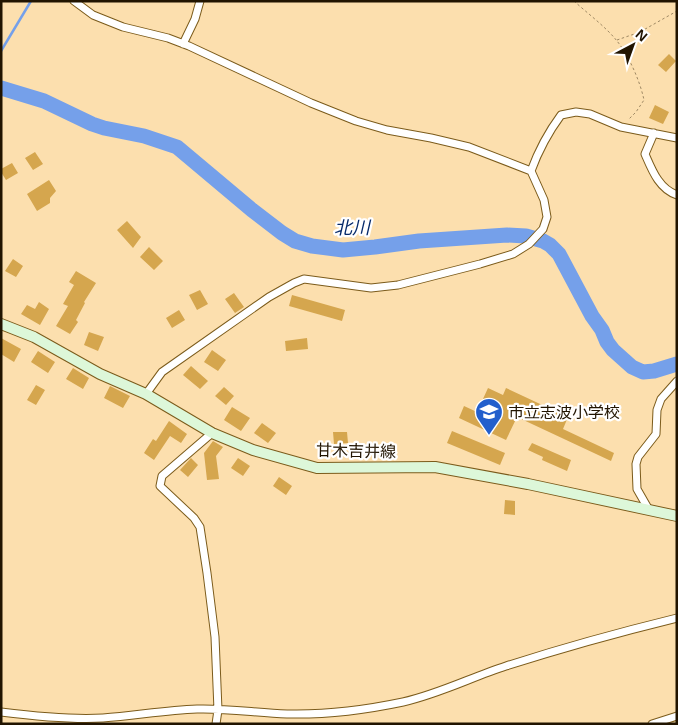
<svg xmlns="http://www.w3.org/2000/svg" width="678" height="725" font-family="Arial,'Noto Sans JP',sans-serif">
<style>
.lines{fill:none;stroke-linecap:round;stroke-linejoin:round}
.stream{stroke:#75a0ea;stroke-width:2.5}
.river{stroke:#75a0ea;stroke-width:15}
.building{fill:#d5a64e}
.minor-casing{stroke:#7b5b1b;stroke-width:9}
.secondary-casing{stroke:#7b5b1b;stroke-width:12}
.path{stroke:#9e8863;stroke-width:1;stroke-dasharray:2.5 2.5;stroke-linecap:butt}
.minor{stroke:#fff;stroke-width:7}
.secondary{stroke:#ddf7d9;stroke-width:10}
.labels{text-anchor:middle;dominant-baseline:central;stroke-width:4.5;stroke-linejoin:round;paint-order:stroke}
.poi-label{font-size:16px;fill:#211400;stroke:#fff;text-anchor:start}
.street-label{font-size:16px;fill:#211400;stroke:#fff}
.water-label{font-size:18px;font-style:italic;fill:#062a6a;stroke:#fff}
</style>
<rect width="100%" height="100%" fill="#fcdfae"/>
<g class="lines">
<!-- stream -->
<path class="stream" d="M1,51L31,1"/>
<!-- river -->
<path class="river" d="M1,88L44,101L92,124L104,128L144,136L177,147L252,210L282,233L295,241L312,246L343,250L375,247L419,241L507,235L526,236L543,241L550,245L559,254L592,316L602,330L607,342L613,350L632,367L643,372L654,371L677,364"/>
</g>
<!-- building -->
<path class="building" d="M669,54L676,61L666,72L658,65Z
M655,105L669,112L663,124L649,118Z
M35,152L43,164L33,170L25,158Z
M12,163L18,173L6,180L1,172V169Z
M49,180L56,191L50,198V203L37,211L27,194Z
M127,221L141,237L133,248L117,230Z
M149,247L163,261L154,270L140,257Z
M13,259L23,266L16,277L5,271Z
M76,271L96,283L84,302L85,303L76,320L78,322L70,334L56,326L68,306L63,304L74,285L69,282Z
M200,290L208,304L197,310L189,295Z
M234,293L244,307L235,313L225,299Z
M292,295L345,310L342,321L289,306Z
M39,302L49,309L40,325L21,314L27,305L35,309Z
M179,310L185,320L172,328L166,318Z
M89,332L104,337L98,351L84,345Z
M1,338L21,349L14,362L1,354Z
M307,338L308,349L286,351L285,341Z
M212,350L226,360L218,371L204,362Z
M38,351L55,362L48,373L31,362Z
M191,366L208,381L200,389L183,375Z
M73,368L89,378L83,389L66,379Z
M36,385L45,390L36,405L27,400Z
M110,386L130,396L123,408L104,398Z
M224,387L234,396L226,405L215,396Z
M488,388L503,395L506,388L568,417L563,429L614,453L611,461L517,417L506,440L459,418L464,406L477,412Z
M232,407L250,418L241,431L224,420Z
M169,421L187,434L181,443L170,436L154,460L144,453L153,439L156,441Z
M262,423L276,433L268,443L254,433Z
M452,431L505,453L500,465L447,443Z
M333,432H347L348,443L334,444Z
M213,441L223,447L216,456L219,479L207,480L204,453Z
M532,443L571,460L567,471L542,460L543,457L528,450Z
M191,458L198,465L188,477L180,470Z
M238,458L250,466L243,476L231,468Z
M279,477L292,486L286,495L273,486Z
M505,500L515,501V515L504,514Z"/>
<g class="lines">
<defs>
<path id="minor" d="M74,1L93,15L123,27L168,38L189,46L311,103L356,121L387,130L431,138L469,147L531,171L544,200L547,217L543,229L529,244L513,254L480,264L398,285L371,288L304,279L294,283L269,297L162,372L146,394
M183,44L195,19L200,1
M654,133L645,154C652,170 659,189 677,195
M531,171C539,149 547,134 561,115L576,112L590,114L621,127L677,138
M212,433L162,476L160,486L194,518L200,527L207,573L215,637L218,710L216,724
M649,510L637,489L636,464L638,457L656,434L657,410L661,399L677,381
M1,712C33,716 71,720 103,718C134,716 165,710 197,709C227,708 257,713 287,714C326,715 365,710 403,702C439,694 472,677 506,666C562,648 620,632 677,618
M652,724L677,716"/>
<path id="secondary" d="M1,324L34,337L100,374L146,394L212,433L253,450L317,468L435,467L528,484L677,516"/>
</defs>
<!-- minor casing -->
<use href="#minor" class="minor-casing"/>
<!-- secondary casing -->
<use href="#secondary" class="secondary-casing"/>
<!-- path -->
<path class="path" d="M574,1C587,13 606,27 617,41C629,56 640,81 644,100L636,112L628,120
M617,40L640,32L677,11"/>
<!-- minor -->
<use href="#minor" class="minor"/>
<!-- secondary -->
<use href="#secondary" class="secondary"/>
</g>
<!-- icons -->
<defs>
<symbol id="school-pin" viewBox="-11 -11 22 30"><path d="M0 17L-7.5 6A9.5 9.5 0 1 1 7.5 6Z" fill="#235fcc" stroke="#fff"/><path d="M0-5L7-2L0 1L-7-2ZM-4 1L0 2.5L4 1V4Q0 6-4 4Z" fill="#fff"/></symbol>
</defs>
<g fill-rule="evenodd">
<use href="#school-pin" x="473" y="396" width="32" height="43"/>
</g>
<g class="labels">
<!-- poi labels -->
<g class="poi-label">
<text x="508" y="412">市立志波小学校</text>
</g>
<!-- street labels -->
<g class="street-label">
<text transform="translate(356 451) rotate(1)">甘木吉井線</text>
</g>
<!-- water labels -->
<g class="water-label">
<text transform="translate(352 228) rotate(-1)">北川</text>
</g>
</g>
<!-- border -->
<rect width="678" height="725" fill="none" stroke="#211400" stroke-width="5"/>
<!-- north arrow -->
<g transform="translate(633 45) rotate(41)" stroke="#ffffff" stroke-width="4" paint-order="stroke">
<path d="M0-4L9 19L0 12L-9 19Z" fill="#211400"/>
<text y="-8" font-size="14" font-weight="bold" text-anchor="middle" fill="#211400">N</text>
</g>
</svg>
